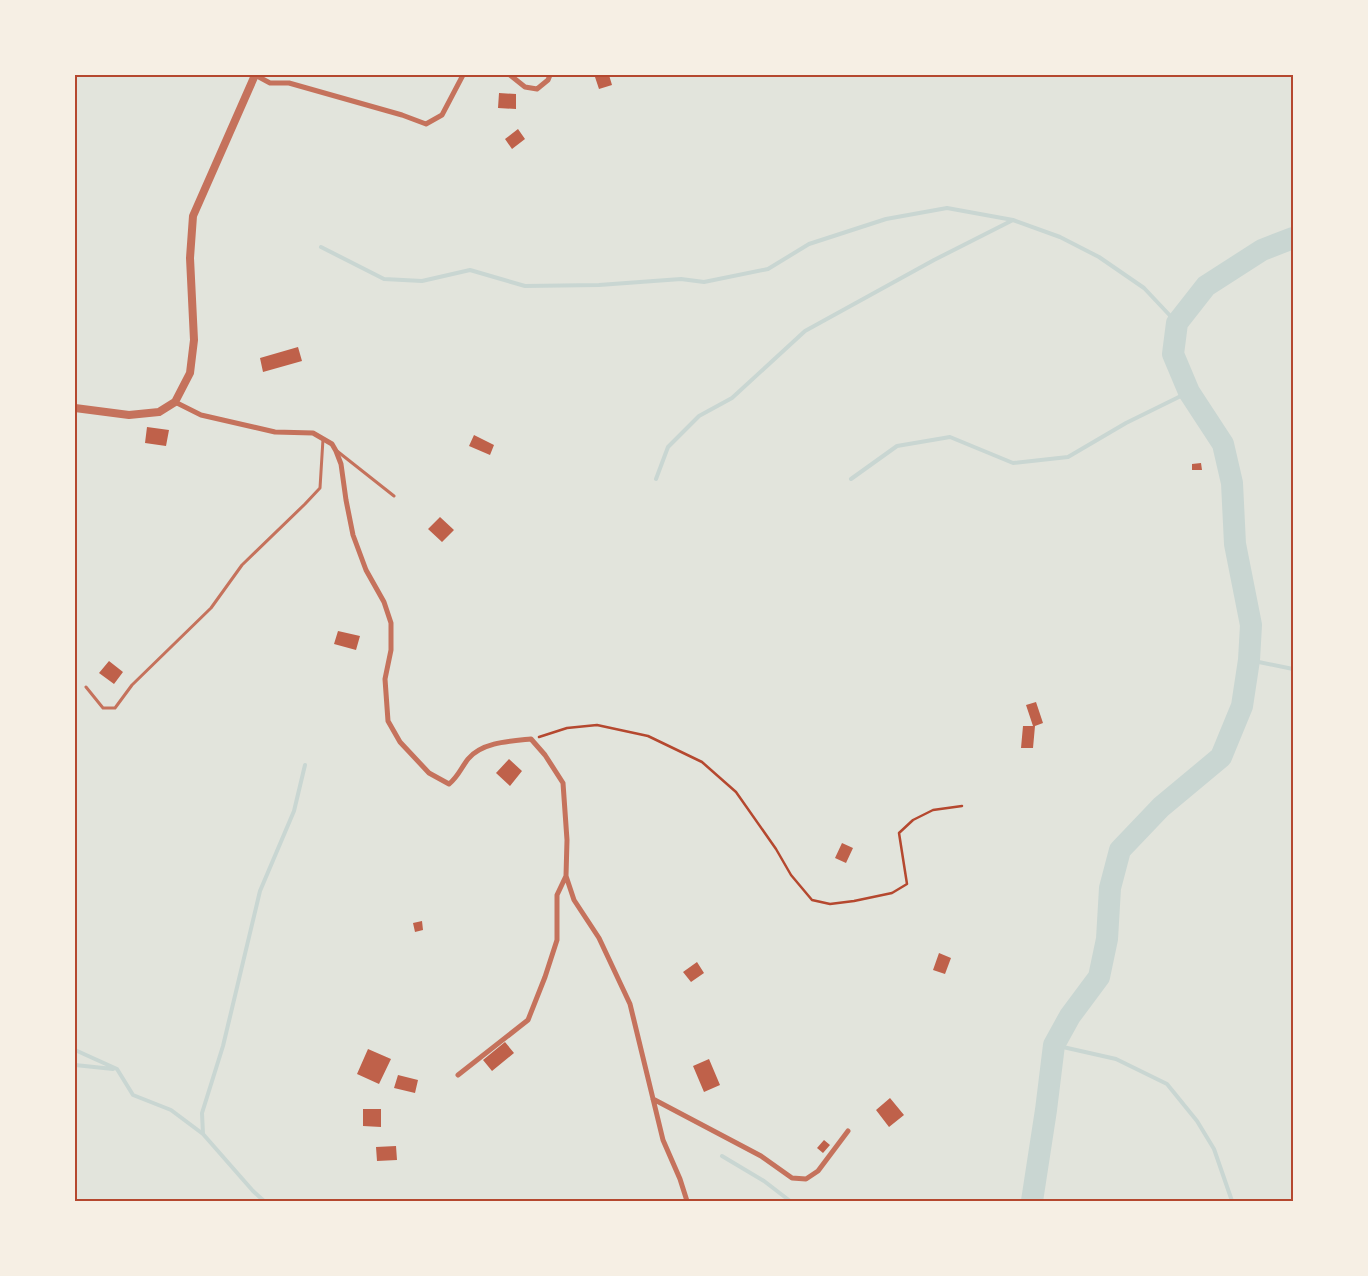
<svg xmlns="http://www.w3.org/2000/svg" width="1368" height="1276" font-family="'DejaVu Sans',sans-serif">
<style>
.green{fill:#e2e4dc}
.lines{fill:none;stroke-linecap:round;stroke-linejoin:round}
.stream{stroke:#c9d6d2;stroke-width:4}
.river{stroke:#c9d6d2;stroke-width:22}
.building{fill:#bf614a}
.path{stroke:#b5482f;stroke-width:2.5}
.service{stroke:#c5725c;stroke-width:3}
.minor{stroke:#c5725c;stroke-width:5}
.tertiary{stroke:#c5725c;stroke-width:8}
.neatline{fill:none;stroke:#b5482f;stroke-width:2}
</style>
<rect width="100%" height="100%" fill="#f6efe4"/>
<!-- green -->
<path class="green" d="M75,75H1293V1201H75Z"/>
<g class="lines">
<!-- stream -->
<path class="stream" d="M321,247L384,279L422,281L470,270L525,286L599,285L681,279L704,282L768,269L809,244L886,219L947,208L1013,220L1060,237L1099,257L1144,288L1177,323
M656,479L668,447L699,416L732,398L805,331L934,260L1013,220
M851,479L897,446L950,437L1013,463L1068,457L1126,423L1189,392
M1249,660L1293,669
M1054,1045L1116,1059L1167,1084L1197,1121L1214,1149L1232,1201
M75,1050L117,1069L133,1095L171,1110L203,1134
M75,1065L113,1069
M722,1156L764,1181L790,1201
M264,1201L253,1191L203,1134L202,1113L223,1046L260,891L294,811L305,765"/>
<!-- river -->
<path class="river" d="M1032,1201L1046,1110L1054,1045L1070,1016L1099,977L1107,939L1110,888L1120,850L1161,807L1221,757L1242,706L1249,660L1251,625L1235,544L1232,483L1223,444L1189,392L1173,354L1177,323L1206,286L1262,250L1293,238"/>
</g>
<!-- building -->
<path class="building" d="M600,75H609L612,85L599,89L595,77Z
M499,93L516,94V109L498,108Z
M518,129L525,139L512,149L505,139Z
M298,347L302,361L263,372L260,358Z
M147,427L169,430L166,446L145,443Z
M474,435L494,445L490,455L469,446Z
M1201,463L1202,470H1192V464Z
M440,517L454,530L442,542L428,529Z
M338,631L360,636L356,650L334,644Z
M109,661L123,672L114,684L99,673Z
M1036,702L1043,723L1035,726L1033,748H1021L1023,726H1033L1026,705Z
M509,759L522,771L510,786L496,773Z
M842,843L853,848L846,863L835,858Z
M422,921L423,930L415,932L413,923Z
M939,953L951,958L945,974L933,970Z
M697,962L704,973L691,982L683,972Z
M505,1042L514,1053L492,1071L483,1060Z
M368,1049L391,1059L379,1084L357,1074Z
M709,1059L720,1085L704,1092L693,1066Z
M398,1075L418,1080L415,1093L394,1088Z
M890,1098L904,1115L889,1127L876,1110Z
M363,1109H381V1127L363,1126Z
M824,1140L830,1145L823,1153L817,1148Z
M396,1146L397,1160L377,1161L376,1147Z"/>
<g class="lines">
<!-- path -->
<path class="path" d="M539,737L567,728L597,725L648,736L702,762L736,792L776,849L791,875L812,900L830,904L854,901L892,893L907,884L899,833L913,820L933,810L962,806"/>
<!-- service -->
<path class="service" d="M337,451L394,496
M86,687L103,708H115L132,685L211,608L242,565L305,504L320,488L323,439"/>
<!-- minor -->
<path class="minor" d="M255,75L270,83H289L402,115L426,124L442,115L463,75
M510,75L525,87L537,89L548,80L550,75
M175,402L201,415L275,432L313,433L332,444L336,451L341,464L346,500L353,535L366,570L384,602L391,623V650L385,679L388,721L400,742L429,773L449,784C458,777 461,768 468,759C482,742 511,741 531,739L545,755L563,783L567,840L566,876L574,900L599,938L630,1004L663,1140L680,1179L687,1201
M458,1075L528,1020L545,977L557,940V895L566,876
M653,1099L761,1156L792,1178L806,1179L818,1171L848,1131"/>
<!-- tertiary -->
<path class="tertiary" d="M75,408L129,415L159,412L175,402L190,373L194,340L190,258L193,216L255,75"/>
</g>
<!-- border -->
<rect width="1368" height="1276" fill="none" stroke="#f6efe4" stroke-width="152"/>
<rect x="76" y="76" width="1216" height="1124" class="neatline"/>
</svg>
